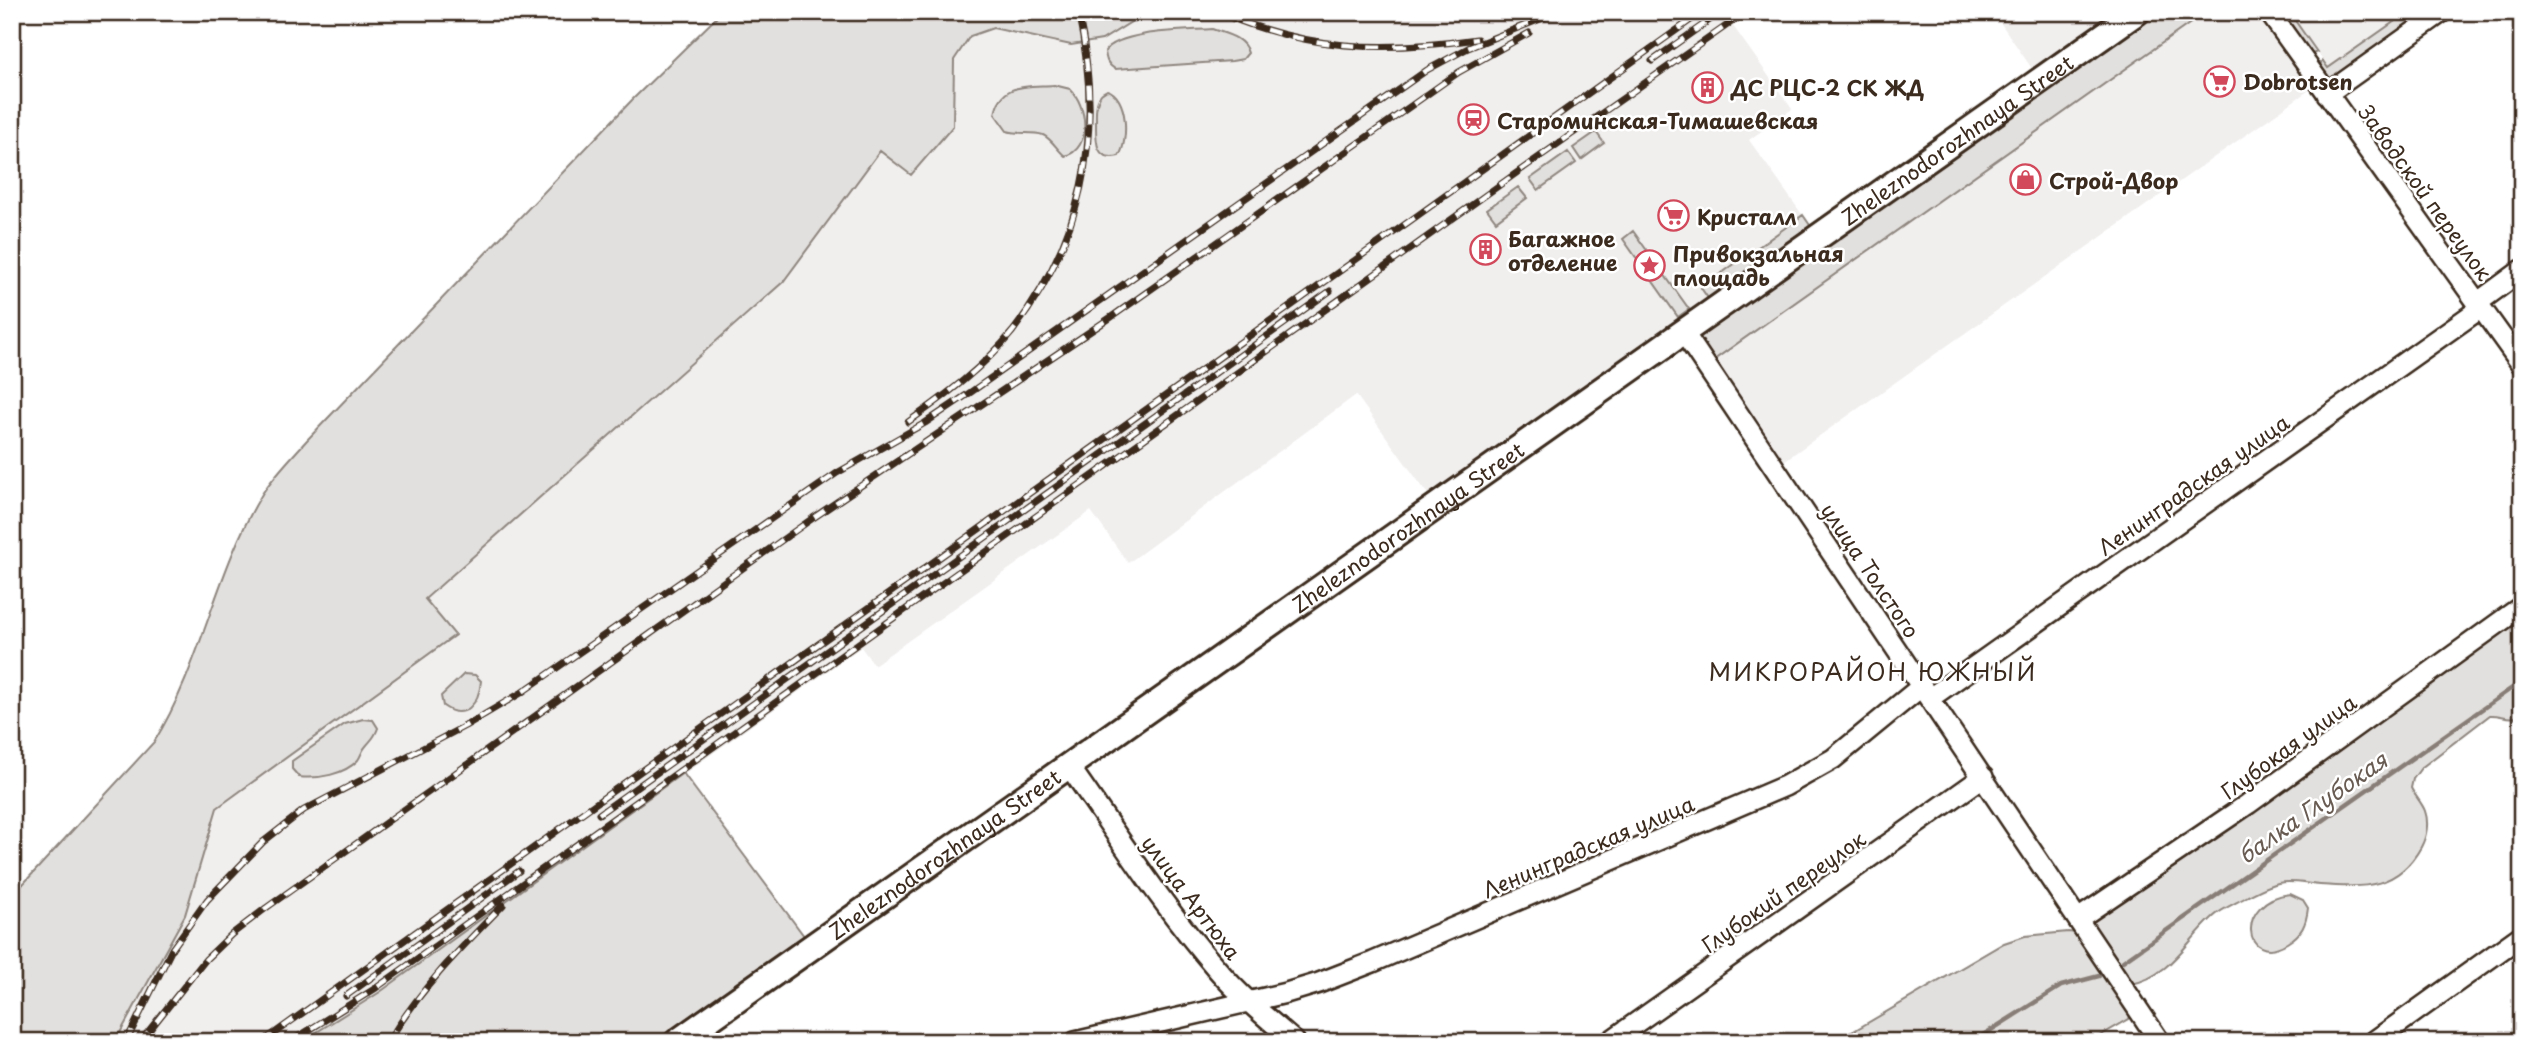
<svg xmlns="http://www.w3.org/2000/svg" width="2534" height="1054" font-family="'Playpen Sans',sans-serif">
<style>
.built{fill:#f1efee}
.green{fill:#e2e0de;stroke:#8e857e;stroke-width:2}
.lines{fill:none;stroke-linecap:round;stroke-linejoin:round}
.stream{stroke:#887e77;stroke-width:4.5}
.minor-casing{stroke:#3b2a1e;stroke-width:24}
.major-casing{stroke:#3b2a1e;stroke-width:30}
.minor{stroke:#fff;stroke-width:19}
.major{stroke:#fff;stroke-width:24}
.rail-casing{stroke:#3b2a1e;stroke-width:7}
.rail{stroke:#fff;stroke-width:4.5;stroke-dasharray:13;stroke-linecap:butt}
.labels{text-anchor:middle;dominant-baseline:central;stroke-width:5;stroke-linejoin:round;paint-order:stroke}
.poi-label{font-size:21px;font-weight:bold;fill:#3b2a1e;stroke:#fff;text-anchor:start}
.street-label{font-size:21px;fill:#3b2a1e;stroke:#fff}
.water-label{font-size:23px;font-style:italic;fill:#685b52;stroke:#fff}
.quarter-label{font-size:24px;letter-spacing:2px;fill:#3b2a1e;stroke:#fff}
</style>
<rect width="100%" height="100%" fill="#fff"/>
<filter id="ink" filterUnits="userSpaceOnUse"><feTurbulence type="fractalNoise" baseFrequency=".0143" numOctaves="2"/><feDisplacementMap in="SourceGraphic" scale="14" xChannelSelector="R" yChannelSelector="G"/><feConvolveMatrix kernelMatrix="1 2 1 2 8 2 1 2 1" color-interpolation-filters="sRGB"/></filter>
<g filter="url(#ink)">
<!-- built -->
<path class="built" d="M1147,12H1753L1733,26L1792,109L1749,140L1814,231L1432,500L1356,395L1128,563L1091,511L874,665L861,647L380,992L301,1042H115L185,915L217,808L454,635L425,600L783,282L880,151L911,174L953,126L954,60L970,35L993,28L1071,45L1102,40Z
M1993,12H2122L2035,73Z
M2206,12H2263L2315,86L1781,463L1711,362Z
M2289,12H2408L2328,68Z"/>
<!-- green -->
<path class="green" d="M722,12H1147L1102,40L1071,45L993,28L970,36L954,60L953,126L911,175L880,151L783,282L425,599L455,635L217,808L185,915L115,1042H12V896L154,742C202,665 215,572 262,494C274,475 291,458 307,440L633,99Z
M2155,12H2206L1711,362L1694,339Z
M2277,12H2289L2317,52L2308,56Z
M2408,12H2433L2331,82L2316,68L2323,61L2328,68Z
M1212,29C1226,34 1244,37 1248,53L1243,59L1232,61L1115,69C1107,64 1106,60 1105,51C1120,30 1186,31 1212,29Z
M1054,85L1070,89C1087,105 1093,148 1065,156C1057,150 1052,139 1043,135C1032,131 1019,135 1007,131L995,114C1001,82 1027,87 1054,85Z
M1107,90C1128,96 1129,140 1119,156C1094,162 1096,139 1096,121C1096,114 1095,105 1099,98C1101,93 1102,93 1107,90Z
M1596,132L1604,143L1581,160L1573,148Z
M1568,152L1576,163L1538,190L1530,179Z
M1518,187L1527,198L1496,221L1487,209Z
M1803,215L1814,231L1712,304L1701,288Z
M1633,231L1689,309L1678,317L1623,239Z
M2522,614V715C2510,721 2501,714 2490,715L2421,768L2413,779L2411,788C2415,796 2422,803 2425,811C2429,822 2427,836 2421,847C2398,889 2364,888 2320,885C2306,884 2292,880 2278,883C2267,886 2258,891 2248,896C2237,903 2222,908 2212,918C2187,941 2168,978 2131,984L2088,921Z
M464,674L475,675L481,681C479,703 465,722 443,706L441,696Z
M363,719L373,720L378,728C375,737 372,739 366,746C362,750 361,756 358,760C344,775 318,779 299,777L292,769V761L345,724Z
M683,773L807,940L662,1042H301L380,992Z
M2290,894L2303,900L2308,908C2306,925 2302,934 2287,943C2243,969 2234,900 2290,894Z
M2068,932L2077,933L2131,1013L2129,1019L2089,1042H1835L2004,943L2025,936Z"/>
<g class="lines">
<!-- stream -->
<path class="stream" d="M2123,961L2522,681
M1972,1042L2061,986L2099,976"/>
<defs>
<path id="minor" d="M2269,12L2522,365
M2327,94L2442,12
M2477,303L2522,270
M1684,333L2160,1042
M1930,698L2481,308
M1069,766C1117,834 1162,906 1217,969C1240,996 1268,1019 1295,1042
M2078,919L2248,804L2522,606
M1075,1042L1286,993L1319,983L1373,962L1785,786L1833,759L1922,686
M1609,1042L1983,777
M2373,1042L2522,935"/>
<g id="major">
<path id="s1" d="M677,1042L2137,12"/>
</g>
</defs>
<!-- minor casing -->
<use href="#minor" class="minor-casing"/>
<!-- major casing -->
<use href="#major" class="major-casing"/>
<!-- minor -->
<use href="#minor" class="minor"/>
<!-- major -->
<use href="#major" class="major"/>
<defs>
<path id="rail" d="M1217,12C1308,50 1380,53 1477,39
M1652,61L1721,12
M908,422C945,396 984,367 1013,331C1086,235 1104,128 1078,12
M599,814L1330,291
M346,996L519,871
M126,1042L172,949L207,900L263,842L304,810L465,726L521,693L837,473L925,423L971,392L1427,70L1468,48L1558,12
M140,1042L206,959L232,934L266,908L813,518L1110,318L1459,72L1529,33
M262,1042L1702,12
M290,1042L376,988L1515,174L1746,12
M388,1042C420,989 460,949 503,905"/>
</defs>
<!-- rail casing -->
<use href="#rail" class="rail-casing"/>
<!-- rail -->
<use href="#rail" class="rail"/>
</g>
</g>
<!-- icons -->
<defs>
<symbol id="supermarket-ring" viewBox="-11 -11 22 22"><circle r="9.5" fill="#fff" stroke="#d1495b" stroke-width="1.5"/><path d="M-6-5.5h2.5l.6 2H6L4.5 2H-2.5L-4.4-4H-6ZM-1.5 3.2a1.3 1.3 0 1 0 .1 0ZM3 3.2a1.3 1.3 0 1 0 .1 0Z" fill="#d1495b"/></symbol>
<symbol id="building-ring" viewBox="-11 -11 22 22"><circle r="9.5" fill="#fff" stroke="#d1495b" stroke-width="1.5"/><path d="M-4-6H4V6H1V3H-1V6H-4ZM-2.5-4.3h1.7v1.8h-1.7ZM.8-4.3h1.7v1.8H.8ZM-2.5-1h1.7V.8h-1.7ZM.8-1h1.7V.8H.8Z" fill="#d1495b"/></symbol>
<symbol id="station-ring" viewBox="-11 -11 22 22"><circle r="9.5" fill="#fff" stroke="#d1495b" stroke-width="1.5"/><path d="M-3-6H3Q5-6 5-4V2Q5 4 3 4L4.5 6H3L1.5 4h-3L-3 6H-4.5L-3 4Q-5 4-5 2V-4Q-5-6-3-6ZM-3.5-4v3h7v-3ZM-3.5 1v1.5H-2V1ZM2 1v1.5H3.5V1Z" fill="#d1495b"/></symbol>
<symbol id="shop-ring" viewBox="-11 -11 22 22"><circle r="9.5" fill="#fff" stroke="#d1495b" stroke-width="1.5"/><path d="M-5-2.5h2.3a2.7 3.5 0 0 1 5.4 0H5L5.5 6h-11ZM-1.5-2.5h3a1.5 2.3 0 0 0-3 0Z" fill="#d1495b"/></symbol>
<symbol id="sight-ring" viewBox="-11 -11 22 22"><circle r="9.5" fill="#fff" stroke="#d1495b" stroke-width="1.5"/><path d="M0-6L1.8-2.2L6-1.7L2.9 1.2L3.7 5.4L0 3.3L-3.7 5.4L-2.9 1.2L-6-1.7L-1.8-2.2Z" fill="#d1495b"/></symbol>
</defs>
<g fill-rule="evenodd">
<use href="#supermarket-ring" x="2202" y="64" width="35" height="35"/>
<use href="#building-ring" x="1690" y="70" width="35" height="35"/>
<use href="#station-ring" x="1456" y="102" width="35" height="35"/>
<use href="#shop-ring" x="2008" y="162" width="35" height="35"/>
<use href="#supermarket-ring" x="1656" y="198" width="35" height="35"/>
<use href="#building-ring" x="1468" y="232" width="35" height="35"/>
<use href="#sight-ring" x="1632" y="248" width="35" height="35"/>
</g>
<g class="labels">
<!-- poi labels -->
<g class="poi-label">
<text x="2243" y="81">Dobrotsen</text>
<text x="1731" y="87">ДС РЦС-2 СК ЖД</text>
<text x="1497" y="120">Староминская-Тимашевская</text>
<text x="2049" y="180">Строй-Двор</text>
<text x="1697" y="216">Кристалл</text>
<text x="1508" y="238">Багажное<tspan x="1508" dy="24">отделение</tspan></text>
<text x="1673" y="253">Привокзальная<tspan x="1673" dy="24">площадь</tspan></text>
</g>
<!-- street labels -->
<g class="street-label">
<text stroke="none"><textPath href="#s1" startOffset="1566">Zheleznodorozhnaya Street</textPath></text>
<text transform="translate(2426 192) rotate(54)">Заводской переулок</text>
<text transform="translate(2193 484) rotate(-35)">Ленинградская улица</text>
<text stroke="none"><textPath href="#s1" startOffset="894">Zheleznodorozhnaya Street</textPath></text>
<text transform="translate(1871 570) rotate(56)">улица Толстого</text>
<text transform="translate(2288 746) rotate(-36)">Глубокая улица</text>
<text transform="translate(1588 846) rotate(-23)">Ленинградская улица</text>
<text stroke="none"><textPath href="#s1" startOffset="327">Zheleznodorozhnaya Street</textPath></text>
<text transform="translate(1783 891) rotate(-35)">Глубокий переулок</text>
<text transform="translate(1192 897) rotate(53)">улица Артюха</text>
</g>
<!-- water labels -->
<g class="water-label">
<text transform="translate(2312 807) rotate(-35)">балка Глубокая</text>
</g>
<!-- quarter labels -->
<g class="quarter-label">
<text x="1873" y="671">МИКРОРАЙОН ЮЖНЫЙ</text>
</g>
</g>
<!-- margin -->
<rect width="2534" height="1054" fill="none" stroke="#fff" stroke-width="42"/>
<rect x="21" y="21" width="2492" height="1012" fill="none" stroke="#3b2a1e" stroke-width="2.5" filter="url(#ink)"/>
</svg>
